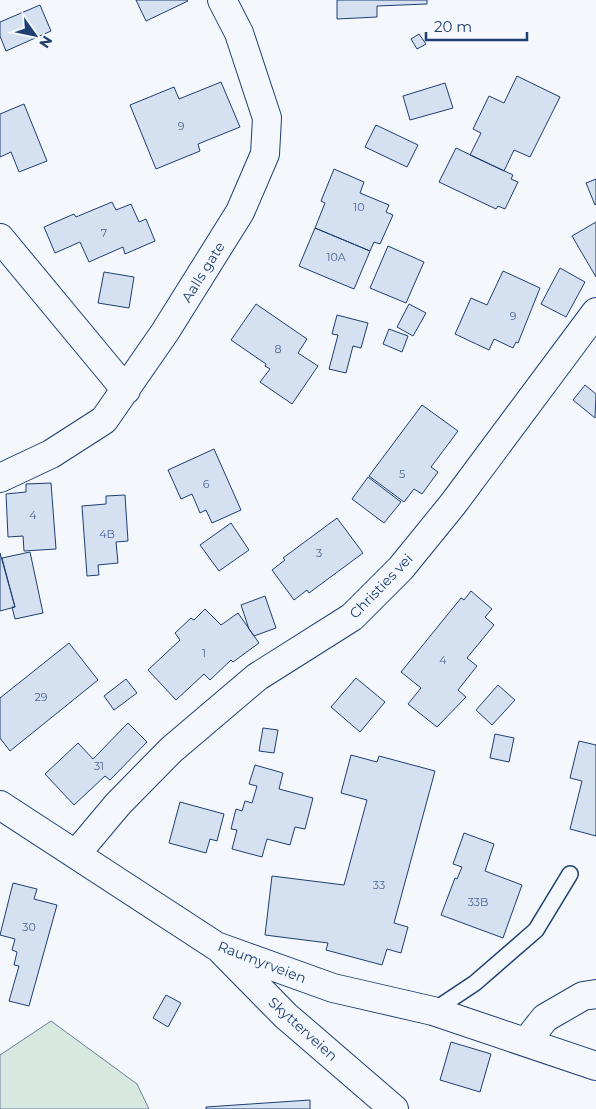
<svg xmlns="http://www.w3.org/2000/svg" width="596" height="1109" font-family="Montserrat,sans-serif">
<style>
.green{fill:#d7e8df;stroke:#687fa3}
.building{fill:#d5e0f0;stroke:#1d3f73}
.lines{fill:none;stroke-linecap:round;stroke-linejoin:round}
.service-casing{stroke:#1d3f73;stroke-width:18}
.minor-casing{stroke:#1d3f73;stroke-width:30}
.service{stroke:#f4f7fb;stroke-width:15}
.minor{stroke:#f4f7fb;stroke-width:28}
.labels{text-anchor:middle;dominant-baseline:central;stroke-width:4;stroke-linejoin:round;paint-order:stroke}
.number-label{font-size:11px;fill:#4b6792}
.street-label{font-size:14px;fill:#1d3f73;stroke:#f4f7fb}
</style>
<rect width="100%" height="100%" fill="#f4f7fb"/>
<!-- green -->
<path class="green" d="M51,1021L137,1084L149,1109H0V1055Z"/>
<!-- building -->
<path class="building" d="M136,0H187L188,1L146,21Z
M337,0H427V4L377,6V17L337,19Z
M40,5L51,31L6,51L0,36V22Z
M419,34L426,44L417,49L411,39Z
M517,76L560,97L530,157L514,150L504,171L470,155L481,133L473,129L489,96L504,103Z
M221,82L240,127L198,144L200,151L156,169L130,105L174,87L179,99Z
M445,83L453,108L410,120L403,96Z
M24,104L47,161L19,172L11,152L0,157V114Z
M376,125L418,145L407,167L365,147Z
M456,148L513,175L511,179L518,182L505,209L498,206L496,209L439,182Z
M334,169L364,182L360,193L389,205L386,212L393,215L380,244L374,242L370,251L315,228L325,203L321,201Z
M596,179V204L595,205L586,183Z
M112,202L116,210L131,204L139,222L146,219L155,241L125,254L123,247L89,262L80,242L55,253L44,227L74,214L76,217Z
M596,222V277L572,236Z
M315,228L370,251L354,289L299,266Z
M388,246L424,262L406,303L370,288Z
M560,268L585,282L566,317L541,304Z
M503,271L540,288L518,343L516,342L513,348L494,339L489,350L455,334L471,298L487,305Z
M104,272L134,277L129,308L98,303Z
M256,304L307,339L298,353L318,366L292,404L260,382L270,369L265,366L266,364L231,340Z
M409,304L426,313L413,336L397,327Z
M337,315L368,323L361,348L353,346L346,373L329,369L338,335L332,334Z
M389,329L408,336L402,352L383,344Z
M585,385L596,394L595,418L573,400Z
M422,405L458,431L431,467L438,472L422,494L414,489L404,502L369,476Z
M214,449L241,510L212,523L206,510L200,513L192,494L181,499L168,470Z
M368,477L401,502L384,523L352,499Z
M51,483L56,549L24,551L23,536L8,537L6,494L26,492V484Z
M125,495L128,541L116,542L118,563L98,565L99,575L87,576L82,506L106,504V496Z
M337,518L363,553L309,593L307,590L294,600L272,570L285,560L283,558Z
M231,523L249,550L219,571L200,545Z
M30,552L43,613L15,619L12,607H15L2,558Z
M0,553L15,607L0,611Z
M471,591L492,609L485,617L494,625L467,658L477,666L458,690L466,697L437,727L408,704L421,688L401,672L461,598L464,600Z
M265,596L276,628L254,636L249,629L241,605Z
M205,609L221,625L238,613L259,643L233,662L231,660L210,680L204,674L176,700L148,670L180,640L175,633L191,618L194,620Z
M69,643L98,680L10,751L0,738V698Z
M356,678L385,702L360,732L331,707Z
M126,679L137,693L114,710L104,696Z
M498,685L515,700L492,725L476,710Z
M128,723L147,742L110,780L105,776L74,805L45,774L78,743L93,759Z
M263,728L278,730L274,753L259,751Z
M495,734L514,738L509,762L490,758Z
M579,741L596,745V836L570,829L582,781L570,778Z
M351,755L377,762L379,756L435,771L394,923L408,927L401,953L387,949L382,965L326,950L328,943L265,935L272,876L344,885L367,800L341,793Z
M255,765L283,773L279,789L313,798L305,829L295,827L290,845L267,839L262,857L232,849L237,830L231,829L236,809L242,811L245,801L252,803L257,786L249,784Z
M180,802L224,814L217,841L210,839L206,853L169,843Z
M464,833L494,844L485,871L522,885L503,938L441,915L455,878L457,879L462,867L453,864Z
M13,883L37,889L34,899L57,905L29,1006L9,1001L19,966L14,965L17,952L12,950L15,939L0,935Z
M166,995L181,1003L168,1027L153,1018Z
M451,1042L491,1054L480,1092L440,1080Z
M310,1100V1109H206V1107Z"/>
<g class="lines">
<defs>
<path id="service" d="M433,1011L475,983L536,930L570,874"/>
<path id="minor" d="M0,238L126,390
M0,478L51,454L104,420L165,332L240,212L265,154L267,118L239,33L222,0
M0,805L216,946L333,988L433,1011L596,1066
M76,854L118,804L171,750L257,677L352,617L401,568L453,504L596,312
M222,951L286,1016L394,1109
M526,1042L545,1018L583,996L596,994"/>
</defs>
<!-- service casing -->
<use href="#service" class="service-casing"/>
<!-- minor casing -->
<use href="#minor" class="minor-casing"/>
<!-- service -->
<use href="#service" class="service"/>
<!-- minor -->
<use href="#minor" class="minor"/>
</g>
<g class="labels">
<!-- number labels -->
<g class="number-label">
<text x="181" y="126">9</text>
<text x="359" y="207">10</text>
<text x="104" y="233">7</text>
<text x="336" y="257">10A</text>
<text x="513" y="316">9</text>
<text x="278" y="349">8</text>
<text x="402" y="474">5</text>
<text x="206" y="484">6</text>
<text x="33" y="515">4</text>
<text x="107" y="534">4B</text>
<text x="319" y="553">3</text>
<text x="204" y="653">1</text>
<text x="443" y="660">4</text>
<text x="41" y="697">29</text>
<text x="99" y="766">31</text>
<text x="379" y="885">33</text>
<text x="478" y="902">33B</text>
<text x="29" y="927">30</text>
</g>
<!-- street labels -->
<g class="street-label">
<text transform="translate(203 272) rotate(-58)">Aalls gate</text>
<text transform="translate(381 586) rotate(-46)">Christies vei</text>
<text transform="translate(262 962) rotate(21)">Raumyrveien</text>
<text transform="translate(303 1029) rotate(42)">Skytterveien</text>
</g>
</g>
<!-- north arrow -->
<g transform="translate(35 35) rotate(123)" stroke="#f4f7fb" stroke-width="4" paint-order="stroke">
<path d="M0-4L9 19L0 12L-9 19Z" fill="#1d3f73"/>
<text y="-8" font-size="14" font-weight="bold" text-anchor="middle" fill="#1d3f73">N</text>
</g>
<!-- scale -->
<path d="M426 32v8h101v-8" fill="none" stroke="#1d3f73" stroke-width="2.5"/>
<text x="434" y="32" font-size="15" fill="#1d3f73" stroke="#f4f7fb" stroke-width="4" paint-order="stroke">20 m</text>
</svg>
